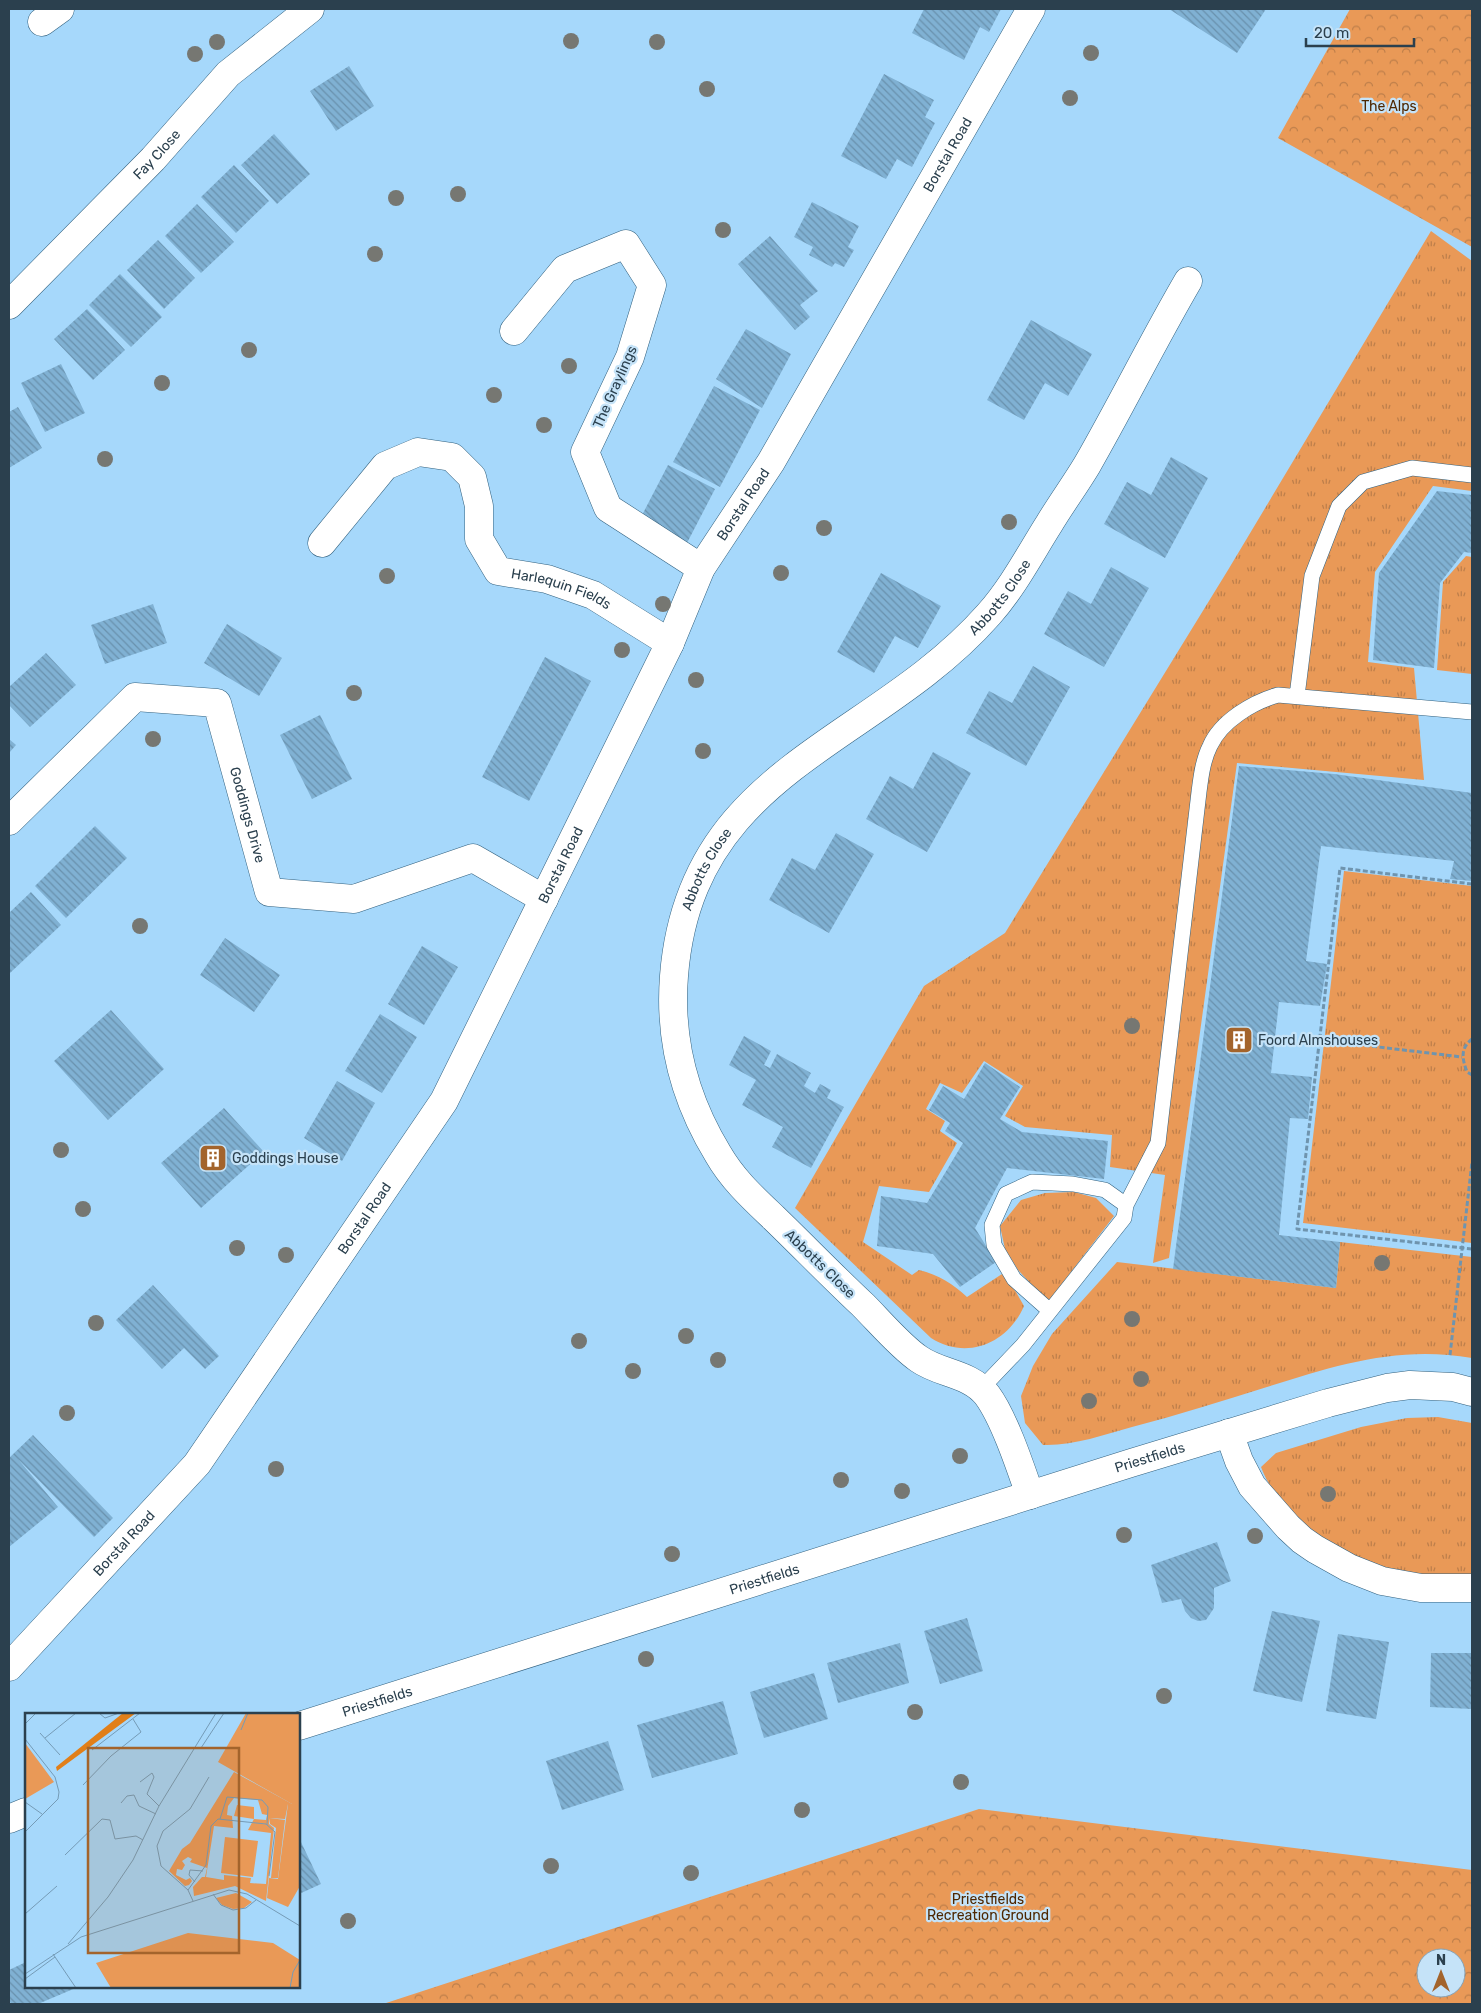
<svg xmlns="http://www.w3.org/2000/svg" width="1481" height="2013" font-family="Rubik,sans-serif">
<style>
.grass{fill:url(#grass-tufts)}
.park{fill:url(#park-crowns);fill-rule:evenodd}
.building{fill:url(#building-back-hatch)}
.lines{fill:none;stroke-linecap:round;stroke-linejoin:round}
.service-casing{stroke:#32617f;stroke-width:16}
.minor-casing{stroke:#32617f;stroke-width:29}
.tertiary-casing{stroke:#32617f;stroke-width:29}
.path{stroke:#6f94ae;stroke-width:3;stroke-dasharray:5 2.5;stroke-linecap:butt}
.service{stroke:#fff;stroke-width:15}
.minor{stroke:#fff;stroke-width:28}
.tertiary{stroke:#fff;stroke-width:28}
.tree{fill:#767772}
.labels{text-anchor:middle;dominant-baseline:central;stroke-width:4.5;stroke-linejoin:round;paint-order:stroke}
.park-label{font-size:14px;fill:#4e2701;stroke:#c5e3f8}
.street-label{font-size:14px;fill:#2b404e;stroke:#c5e3f8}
.poi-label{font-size:14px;fill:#2b404e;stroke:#c5e3f8;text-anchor:start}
.inset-road{fill:none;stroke:#759bb6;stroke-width:1}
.view{fill:#a3642c;fill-opacity:0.15;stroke:#a3642c;stroke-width:2.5}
.inset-edge{fill:none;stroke:#2b404e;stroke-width:2.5}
</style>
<defs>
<pattern id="grass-tufts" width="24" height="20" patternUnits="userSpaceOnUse" patternTransform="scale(1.25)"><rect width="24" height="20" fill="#e99957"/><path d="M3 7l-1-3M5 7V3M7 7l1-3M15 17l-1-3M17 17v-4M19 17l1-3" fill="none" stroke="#bd7e4a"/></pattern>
<pattern id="park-crowns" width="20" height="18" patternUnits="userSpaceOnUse" patternTransform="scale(1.25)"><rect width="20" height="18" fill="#e99957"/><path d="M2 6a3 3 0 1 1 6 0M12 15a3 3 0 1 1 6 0" fill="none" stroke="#bd7e4a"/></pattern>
<pattern id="building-back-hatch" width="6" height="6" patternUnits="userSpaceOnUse" patternTransform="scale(1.25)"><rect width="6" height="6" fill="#80b1d3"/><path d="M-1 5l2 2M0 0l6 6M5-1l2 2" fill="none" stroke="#6991ad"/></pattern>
</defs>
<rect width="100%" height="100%" fill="#a6d8fb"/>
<!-- grass -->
<path class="grass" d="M1431,231L1472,261V491L1433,486L1375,572L1368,662L1414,668L1424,780L1237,763L1169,1258L1153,1263L1165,1175L1110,1167L1112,1135L1025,1127L1005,1116L1023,1086L984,1061L962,1093L940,1083L926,1109L945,1121L940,1131L957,1143L929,1192L879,1186L863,1242L912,1275L919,1270C939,1275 953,1284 967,1297L1002,1274L1016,1292L1024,1306C1008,1343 967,1361 931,1338L795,1208L924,986L1005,933L1228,570Z
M1466,556L1472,557V674L1437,670L1443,582Z
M1344,871L1472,886V1243L1303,1223Z
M1074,1192L1096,1198L1114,1216L1048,1302L1018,1270L1005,1249L1000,1226L1021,1200L1045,1193Z
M1340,1242L1472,1257V1358C1399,1345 1336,1365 1267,1387C1222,1401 1178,1415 1132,1427C1103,1435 1073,1446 1043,1445L1025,1423L1021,1396L1033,1366L1052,1334L1117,1262L1336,1288Z
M1438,1417L1472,1423V1577C1448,1578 1411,1577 1388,1571C1339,1558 1279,1515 1261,1467L1276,1453L1361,1427L1407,1418Z"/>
<!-- park -->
<path class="park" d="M1350,9H1472V247L1278,138Z
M979,1809L1472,1870V2004H383ZM1426,1958H1456V1988H1426Z"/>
<!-- building -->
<path class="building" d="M924,9H1001L989,32L980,27L964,60L912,33Z
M1169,9H1266L1237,53Z
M349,66L374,106L336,131L310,91Z
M884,74L934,100L925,117L935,123L912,167L897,159L886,179L841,156Z
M274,134L310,174L277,204L241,165Z
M234,165L269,201L236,233L201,197Z
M812,202L859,226L848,247L854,250L844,267L835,263L832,267L809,255L813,247L794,237Z
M197,204L234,242L201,273L165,236Z
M770,236L818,291L800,305L810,317L795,330L738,264Z
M158,240L195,278L164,309L127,270Z
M120,274L162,317L131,347L89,305Z
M87,309L125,350L93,380L54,339Z
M1031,320L1092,354L1068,396L1045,383L1024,420L987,400Z
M746,329L791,354L762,408L716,379Z
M61,364L85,413L45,432L21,383Z
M714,386L760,410L720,487L673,462Z
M18,407L42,448L9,468V412Z
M1171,457L1208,478L1165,558L1104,524L1127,482L1151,495Z
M668,465L715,489L687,543L640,519Z
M1437,491L1472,495V553L1464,552L1440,583L1434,668L1373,660L1379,573Z
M1111,567L1149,588L1104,667L1044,634L1068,591L1091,604Z
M881,573L941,606L918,648L895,636L874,673L837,652Z
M153,604L167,643L105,664L91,625Z
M227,624L282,658L259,696L204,663Z
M46,653L76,685L30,727L9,705V687Z
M545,657L591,681L529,801L482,777Z
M1033,666L1070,687L1026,766L966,733L989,691L1012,703Z
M320,715L352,779L312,799L280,735Z
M9,739L16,745L9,753Z
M933,752L971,773L927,852L866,819L890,776L913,789Z
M1239,766L1334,774L1472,793V881L1450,879L1454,861L1321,846L1306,961L1327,964L1320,1006L1279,1002L1271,1073L1312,1077L1308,1119L1290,1118L1279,1235L1340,1242L1336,1288L1173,1269Z
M95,826L127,858L66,918L35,886Z
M836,833L874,854L829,933L769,900L792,858L815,870Z
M31,892L61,925L10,973L9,913Z
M225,938L280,975L254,1012L200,975Z
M422,946L458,967L424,1025L388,1004Z
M111,1010L164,1069L108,1120L54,1061Z
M380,1014L417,1037L382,1093L345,1071Z
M744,1036L771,1051L764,1065L770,1068L777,1054L811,1073L804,1086L815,1093L820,1084L831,1090L827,1098L844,1107L811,1168L772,1147L783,1127L742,1105L756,1080L729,1065Z
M985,1063L1020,1087L1000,1119L1022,1132L1108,1141L1104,1179L1007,1168L975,1228L996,1262L960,1287L933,1254L877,1246L881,1196L927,1203L963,1143L945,1131L950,1123L929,1110L943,1086L964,1099Z
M337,1081L375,1103L342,1161L304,1138Z
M224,1108L264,1152L201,1208L161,1163Z
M153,1285L219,1356L205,1369L184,1348L162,1369L116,1320Z
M33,1435L113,1518L94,1537L18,1459L58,1507L9,1547V1458Z
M1217,1542L1231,1581L1214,1588V1608L1206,1620L1198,1621L1191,1618L1185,1611L1181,1599L1162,1603L1151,1565Z
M1272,1611L1320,1621L1302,1702L1253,1691Z
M967,1618L983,1671L940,1684L924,1631Z
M1338,1634L1389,1642L1376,1719L1326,1711Z
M900,1643L909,1683L838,1703L827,1663Z
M1431,1653H1472V1709L1430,1707Z
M814,1673L828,1719L764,1738L750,1692Z
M723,1701L738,1754L652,1778L637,1725Z
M608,1741L624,1790L562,1810L546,1761Z
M299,1842H301L321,1884L299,1894Z
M26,1962V1987H78L38,2004H11L9,2000V1970Z"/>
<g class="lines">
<defs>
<path id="service" d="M1297,696L1312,576L1339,506L1363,482L1412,468L1472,475
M1050,1311L1014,1279L994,1245L992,1225L1006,1194L1032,1182L1073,1184L1105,1190L1126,1205
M981,1389L1023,1345L1124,1218L1126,1205L1158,1143L1199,792C1201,776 1203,760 1210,746C1221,721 1253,702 1278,695L1472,712"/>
<g id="minor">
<path d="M42,22L60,9"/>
<path id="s1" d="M9,305L153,159L228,74L310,9"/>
<path d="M514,331L565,269L626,244L652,285L630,357L585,452L608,508L701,568"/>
<path id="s2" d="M322,543L385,466L418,452L452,457L472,477L479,506V539L498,571L547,579L593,595L670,643"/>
<path id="s3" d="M9,821L135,697L217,703L269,892L354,899L473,858L544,899"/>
<path d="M1229,1433L1239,1461L1252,1486L1288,1527L1302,1540L1315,1549L1349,1568L1382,1581L1421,1588H1472"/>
<path id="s4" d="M1030,1495C1020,1466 1004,1418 987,1395C970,1373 940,1374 919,1359C901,1347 879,1321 863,1305C833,1277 804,1247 774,1218C753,1198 733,1180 718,1154C685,1100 669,1039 674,976C690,768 874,745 989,614C1013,587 1030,554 1049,524C1061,504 1075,485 1087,465C1122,404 1153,341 1188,281"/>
</g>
<g id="tertiary">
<path id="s5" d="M9,1667L197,1464L444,1101L670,643L701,568L771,462L1031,9"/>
<path id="s6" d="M299,1726L1131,1463L1328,1403L1387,1388L1410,1385L1453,1387L1472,1392"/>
<path d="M9,1819L26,1812"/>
</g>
</defs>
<!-- service casing -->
<use href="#service" class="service-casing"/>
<!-- minor casing -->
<use href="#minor" class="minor-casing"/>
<!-- tertiary casing -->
<use href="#tertiary" class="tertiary-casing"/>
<!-- path -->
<path class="path" d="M1472,884L1340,868L1297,1229L1472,1249
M1472,1039C1460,1049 1462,1058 1467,1072L1472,1075
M1320,1040L1462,1057
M1450,1355L1472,1162"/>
<!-- service -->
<use href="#service" class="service"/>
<!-- minor -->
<use href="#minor" class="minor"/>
<!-- tertiary -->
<use href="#tertiary" class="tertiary"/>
</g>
<!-- trees -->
<g class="tree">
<circle cx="571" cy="41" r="8"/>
<circle cx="217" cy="42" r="8"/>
<circle cx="657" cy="42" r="8"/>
<circle cx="1091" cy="53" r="8"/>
<circle cx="195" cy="54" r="8"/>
<circle cx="707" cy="89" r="8"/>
<circle cx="1070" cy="98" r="8"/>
<circle cx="458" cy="194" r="8"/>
<circle cx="396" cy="198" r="8"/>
<circle cx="723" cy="230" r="8"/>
<circle cx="375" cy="254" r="8"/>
<circle cx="249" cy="350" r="8"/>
<circle cx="569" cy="366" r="8"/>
<circle cx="162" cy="383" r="8"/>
<circle cx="494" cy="395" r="8"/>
<circle cx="544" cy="425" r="8"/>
<circle cx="105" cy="459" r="8"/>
<circle cx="1009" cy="522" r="8"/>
<circle cx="824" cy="528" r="8"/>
<circle cx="781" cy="573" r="8"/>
<circle cx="387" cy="576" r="8"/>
<circle cx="663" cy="604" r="8"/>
<circle cx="622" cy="650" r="8"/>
<circle cx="696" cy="680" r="8"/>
<circle cx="354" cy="693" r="8"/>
<circle cx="153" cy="739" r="8"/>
<circle cx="703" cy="751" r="8"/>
<circle cx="140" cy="926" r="8"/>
<circle cx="1132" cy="1026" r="8"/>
<circle cx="61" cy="1150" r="8"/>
<circle cx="83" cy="1209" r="8"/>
<circle cx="237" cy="1248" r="8"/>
<circle cx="286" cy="1255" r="8"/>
<circle cx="1382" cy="1263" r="8"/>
<circle cx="1132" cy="1319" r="8"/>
<circle cx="96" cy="1323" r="8"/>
<circle cx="686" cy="1336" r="8"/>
<circle cx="579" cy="1341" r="8"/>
<circle cx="718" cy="1360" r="8"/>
<circle cx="633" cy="1371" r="8"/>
<circle cx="1141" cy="1379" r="8"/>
<circle cx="1089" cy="1401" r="8"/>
<circle cx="67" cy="1413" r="8"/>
<circle cx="960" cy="1456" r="8"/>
<circle cx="276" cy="1469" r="8"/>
<circle cx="841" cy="1480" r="8"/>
<circle cx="902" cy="1491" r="8"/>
<circle cx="1328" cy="1494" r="8"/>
<circle cx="1124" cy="1535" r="8"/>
<circle cx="1255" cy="1536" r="8"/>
<circle cx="672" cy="1554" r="8"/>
<circle cx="646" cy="1659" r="8"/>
<circle cx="1164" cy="1696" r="8"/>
<circle cx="915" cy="1712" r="8"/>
<circle cx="961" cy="1782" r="8"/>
<circle cx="802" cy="1810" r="8"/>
<circle cx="551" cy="1866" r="8"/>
<circle cx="691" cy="1873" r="8"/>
<circle cx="348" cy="1921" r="8"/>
</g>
<!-- icons -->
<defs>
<symbol id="building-square" viewBox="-11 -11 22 22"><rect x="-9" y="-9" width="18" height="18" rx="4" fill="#a3642c" stroke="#c5e3f8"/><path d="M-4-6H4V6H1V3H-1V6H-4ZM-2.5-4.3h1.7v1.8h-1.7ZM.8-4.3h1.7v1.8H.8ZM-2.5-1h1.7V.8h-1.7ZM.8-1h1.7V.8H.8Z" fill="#fff"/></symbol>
</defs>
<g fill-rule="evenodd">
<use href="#building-square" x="1223" y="1024" width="32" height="32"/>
<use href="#building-square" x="197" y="1142" width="32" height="32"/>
</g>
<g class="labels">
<!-- park labels -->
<g class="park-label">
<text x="1389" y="106">The Alps</text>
<text x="988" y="1899">Priestfields<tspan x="988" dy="16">Recreation Ground</tspan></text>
</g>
<!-- street labels -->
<g class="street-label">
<text stroke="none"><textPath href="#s1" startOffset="211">Fay Close</textPath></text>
<text stroke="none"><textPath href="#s5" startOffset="1789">Borstal Road</textPath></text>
<text transform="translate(615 387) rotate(-66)">The Graylings</text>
<text stroke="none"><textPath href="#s5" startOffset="1384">Borstal Road</textPath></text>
<text stroke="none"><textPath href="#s2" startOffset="364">Harlequin Fields</textPath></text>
<text stroke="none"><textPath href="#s4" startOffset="1179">Abbotts Close</textPath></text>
<text stroke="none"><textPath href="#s3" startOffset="375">Goddings Drive</textPath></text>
<text stroke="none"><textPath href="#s5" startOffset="979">Borstal Road</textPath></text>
<text stroke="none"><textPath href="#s4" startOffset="774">Abbotts Close</textPath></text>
<text stroke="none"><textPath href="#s5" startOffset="574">Borstal Road</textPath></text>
<text transform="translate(820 1264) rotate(44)">Abbotts Close</text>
<text stroke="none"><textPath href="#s6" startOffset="892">Priestfields</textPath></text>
<text stroke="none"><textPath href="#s5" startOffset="169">Borstal Road</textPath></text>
<text stroke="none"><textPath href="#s6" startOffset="488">Priestfields</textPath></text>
<text stroke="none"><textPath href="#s6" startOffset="82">Priestfields</textPath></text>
</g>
<!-- poi labels -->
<g class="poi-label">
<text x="1258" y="1040">Foord Almshouses</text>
<text x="232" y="1158">Goddings House</text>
</g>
</g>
<!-- overview -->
<g transform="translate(25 1713)">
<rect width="275" height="275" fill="#a6d8fb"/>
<path d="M209,59L269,92L263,91L260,106L245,105L244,111L249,115L241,188L210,173L169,183L168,174L177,164H180L182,155L165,149L167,146L163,144L157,148L160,152L157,157L152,156L151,162L161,167L165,165L167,168L164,172L160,173L144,158L157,136L165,130ZM209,85L233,87L237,101L242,102L241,107L229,106L223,117L246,120L241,171L225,170L226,165L199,162V167L181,164L189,113L208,115L207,103L202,102L203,93ZM212,92L229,94V106L209,103ZM200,124L233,128L228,164L196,160ZM211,180L227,189L219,195L208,196L197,192L191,185Z" fill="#e99957" fill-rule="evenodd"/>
<path d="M98,0H111L32,58L31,54Z" fill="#e17f19"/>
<path d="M221,0H275V173L263,194L242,185L244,165L253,166L263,91H267L193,49ZM0,30L29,69L0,86ZM163,220L248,230L275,247V275H86L71,250Z" fill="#e99957"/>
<path d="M245,105L260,107L253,165H246L251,115L245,111Z" fill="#e99957"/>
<path class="inset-road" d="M74,0L80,5L94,0M0,11L11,0M216,17L223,0M15,20L35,42M20,25L51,0M0,26L30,64L34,79L33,86L0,119M176,35L199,0M67,37L115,0M115,69L127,60L129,64L122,81L134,93M58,72L86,43L116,19L108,6M0,89L17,101M96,90L102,83L109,82L114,93L131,101M195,106L202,84L237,87L243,94L242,112M40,142L77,106L85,107L90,126L111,123L118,127M170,169L164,162L165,157L178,158M163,177L181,152L186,113L193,106L241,111L250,119L244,163M188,181L196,192L208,197L221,195L231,187M168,188L163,177L136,153L132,133L138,118L165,96L184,64M0,201L32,173M43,231L83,184L108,147L134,93L191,0M28,241L51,275M0,261L56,224L204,177L222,181L275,213M0,266L30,244M265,275L268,259L275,247"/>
<path class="view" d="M63,35H214V240H63Z"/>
<rect width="275" height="275" class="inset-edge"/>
</g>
<!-- border -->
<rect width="1481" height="2013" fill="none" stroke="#2b404e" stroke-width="20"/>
<!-- north arrow -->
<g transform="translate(1441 1973)"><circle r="24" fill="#c5e3f8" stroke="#87a2b4"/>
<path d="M0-4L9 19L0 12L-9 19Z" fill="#a3642c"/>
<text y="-8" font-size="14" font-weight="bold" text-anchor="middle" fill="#2b404e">N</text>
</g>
<!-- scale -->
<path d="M1306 38v8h108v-8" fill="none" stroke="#2b404e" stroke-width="2.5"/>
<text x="1314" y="38" font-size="15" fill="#2b404e" stroke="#c5e3f8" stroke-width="4" paint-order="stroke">20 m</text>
</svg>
